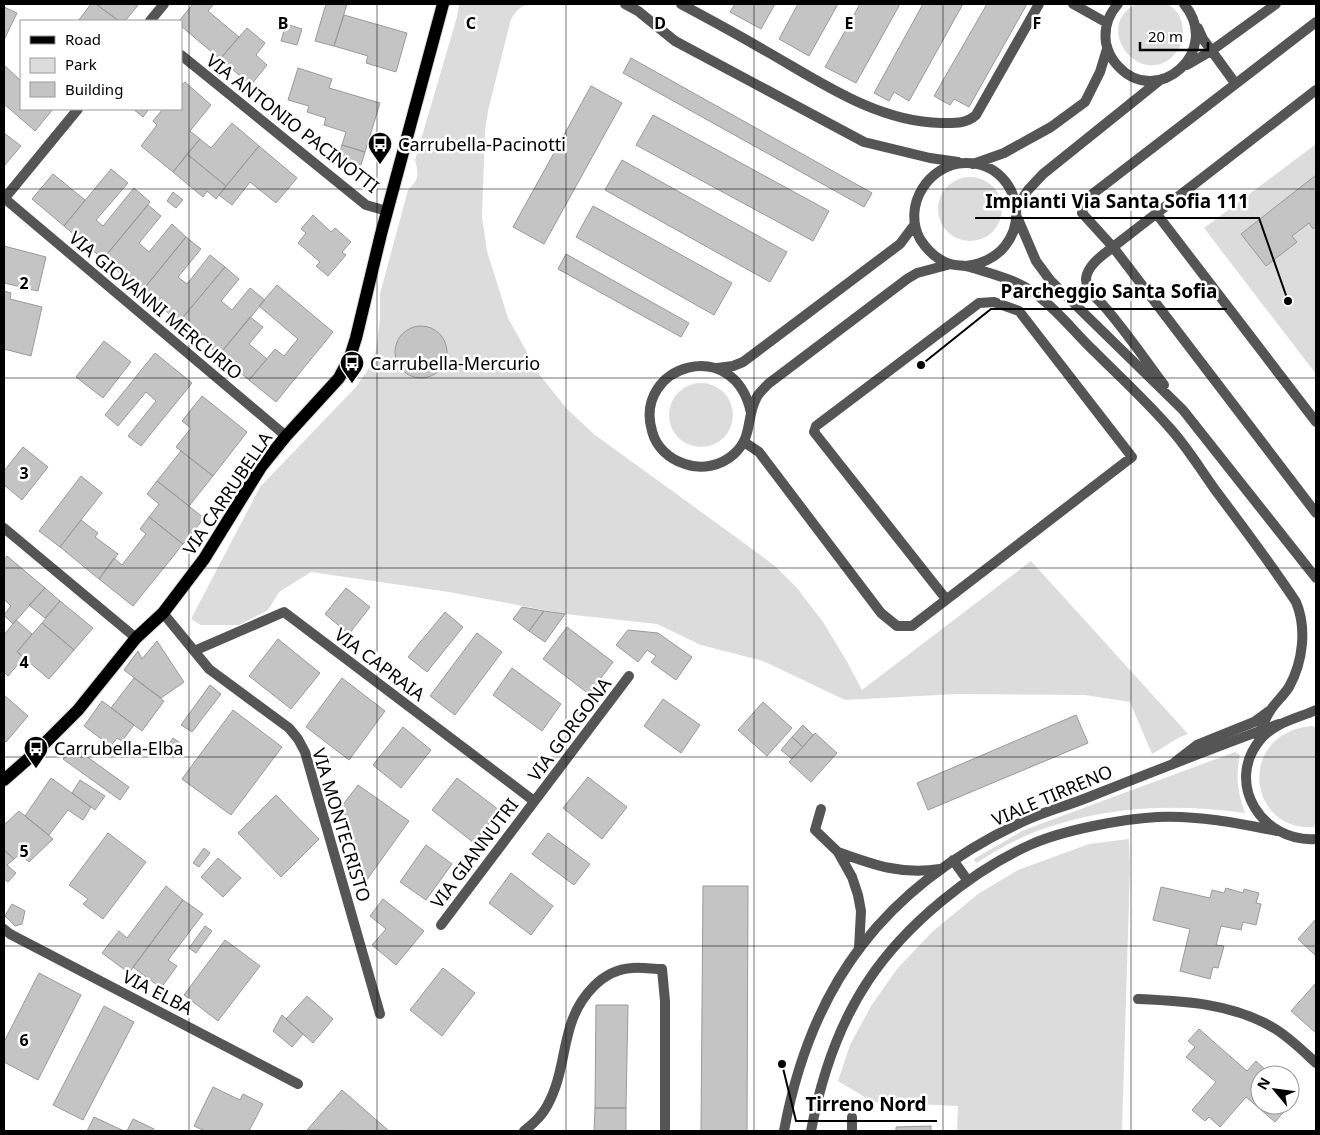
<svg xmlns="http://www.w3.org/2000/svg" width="1320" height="1135" font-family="'Noto Sans',sans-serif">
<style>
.green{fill:#dcdcdc}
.building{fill:#c4c4c4;stroke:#999}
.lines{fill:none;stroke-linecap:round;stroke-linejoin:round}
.primary-casing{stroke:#dbdbdb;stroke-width:14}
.service{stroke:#555;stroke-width:10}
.minor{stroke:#555;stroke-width:10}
.tertiary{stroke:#555;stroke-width:10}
.primary{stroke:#000;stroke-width:12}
.grid{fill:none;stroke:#000;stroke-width:1;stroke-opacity:0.55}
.labels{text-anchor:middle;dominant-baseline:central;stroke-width:5;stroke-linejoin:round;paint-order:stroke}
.street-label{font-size:18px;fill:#000;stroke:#fff}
.poi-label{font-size:18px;fill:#000;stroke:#fff;text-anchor:start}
.grid-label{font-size:16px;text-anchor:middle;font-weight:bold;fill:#000;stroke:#fff;stroke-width:5;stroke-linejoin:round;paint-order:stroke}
.leader{fill:none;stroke:#000;stroke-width:2}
.callout-dot{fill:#000;stroke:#fff;stroke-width:2}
.callout-label{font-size:19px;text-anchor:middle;font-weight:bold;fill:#000;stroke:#fff;stroke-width:5;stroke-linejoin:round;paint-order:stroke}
</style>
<rect width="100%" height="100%" fill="#fff"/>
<!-- green -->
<path class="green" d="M459,4H531C521,5 517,10 511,19L488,111L485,131L482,217L487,251L508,318L539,374L567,409L595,435L744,543L775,566L797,588L823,622L846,660L862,690L1031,561L1188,734C1175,738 1165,747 1152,754L1130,702L1085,695L957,694L845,700L763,661L701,645L657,624L565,614L449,592L311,572L279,592L268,610L239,625H201L191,619L260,487L356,387L369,368L376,350L380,318V294L408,190C419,179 419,175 415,160L457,17Z
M1136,4C1145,4 1158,1 1166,4C1184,10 1187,37 1178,50C1146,95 1089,29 1136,4Z
M1316,144V374L1204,228Z
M938 209a32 32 0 1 1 64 0a32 32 0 1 1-64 0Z
M669 415a32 32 0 1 1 64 0a32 32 0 1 1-64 0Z
M1311,726L1316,727V827C1248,834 1235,734 1311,726Z
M1235,752L1240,755C1235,776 1238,793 1245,813C1175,803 1104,806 1037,831C1016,839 996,851 976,863L974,859L1024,830Z
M1129,839L1130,868L1122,1131H957L958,1106L873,1102L838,1081L850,1045L871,1006L897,969L932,932L978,894L1018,870L1089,844Z"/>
<!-- building -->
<path class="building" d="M91,4H96L119,21H78Z
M96,4H139L125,21H119Z
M193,4H214L208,11L239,37L220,59L181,26V21H179Z
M326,4H347L334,46L315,41Z
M735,4H775L761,29L730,12Z
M798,4H838L809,56L779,39Z
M860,4H900L856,83L825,67Z
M923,4H963L909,101L894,92L889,101L874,93Z
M987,4H1027L969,107L954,99L950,105L934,96Z
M4,7L17,13L4,40Z
M344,15L407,33L396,72L366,63L368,56L334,46Z
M286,24L302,29L297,45L281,41Z
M247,28L265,43L256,55L267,65L251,85L220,59Z
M631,58L872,193L864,207L623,73Z
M4,65L21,81V109H53L35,131L4,104Z
M298,68L332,79L329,88L380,103L365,152L342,145L346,132L324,125L326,118L307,112L309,106L288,100Z
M185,82L211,105L190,131L200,139L173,172L141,146L157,125L153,121L163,109H181V86Z
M591,86L622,103L544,244L513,227Z
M133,109H149L143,117Z
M653,115L829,211L813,241L636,145Z
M232,123L259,146L226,186L187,154L200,139L211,148Z
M4,133L21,146L4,166Z
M342,145L365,152L361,165L338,159Z
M259,146L297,178L276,203L250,182L232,205L219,195Z
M187,154L226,186L216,199L207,191L203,197L173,172Z
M622,160L787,252L770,282L605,190Z
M111,169L128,183L96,220L103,226L134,188L150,202L103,259L64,226Z
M53,174L85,200L64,226L32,199Z
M1316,175V226L1313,229L1309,223L1292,236L1297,242L1266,266L1241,234Z
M173,192L183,200L176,208L167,201Z
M148,205L161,216L139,243L149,252L172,224L186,237L142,291L103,259Z
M593,206L732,283L714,315L576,237Z
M313,215L331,232L335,228L351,242L342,252L346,255L328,276L316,266L320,262L298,243L306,233L301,229Z
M186,237L201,249L178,277L187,284L210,255L225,267L179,322L142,291Z
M4,246L46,257L38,291L4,283Z
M566,254L689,323L681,337L558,269Z
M225,267L239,279L221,301L232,310L250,288L265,300L219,355L179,322Z
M277,285L333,332L276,402L249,380L275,349L284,356L298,339L259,306Z
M4,291L11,293L10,299L42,307L31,356L4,349Z
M250,317L263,327L249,344L267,359L249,380L219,355Z
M395 352a26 26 0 1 1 52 0a26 26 0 1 1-52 0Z
M104,341L131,362L103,398L76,377Z
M155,353L192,383L141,446L128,436L156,401L146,392L118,426L105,415Z
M202,396L247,432L213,476L176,447L191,428L182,421Z
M23,447L48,467L22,500L4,485V471Z
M181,451L213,476L189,506L157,481Z
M81,476L102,493L60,547L39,531Z
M157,481L204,518L183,544L149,517L159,504L147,494Z
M149,517L183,544L133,606L99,579L114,558L122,565L146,534L140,529Z
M81,520L98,533L95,537L118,554L99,579L60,547Z
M7,556L45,588L13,624L4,615L11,606L4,599V560Z
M45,588L60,601L45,618L29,605Z
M346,588L370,607L349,634L325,614Z
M60,601L93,628L74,650L42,623Z
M522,607L544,611L529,631L513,619Z
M544,611L565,614L545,642L529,631Z
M445,612L463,627L427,672L408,657Z
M16,620L32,634L17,652L24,657L8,676L4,672V635Z
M42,623L74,650L49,679L17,652Z
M567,627L613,662L589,694L543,659Z
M628,630L658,633L692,657L676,680L651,662L656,656L647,650L638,662L616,645Z
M477,633L502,652L455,715L430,696Z
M278,639L320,673L291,709L249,676Z
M157,641L184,682L161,698L124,670L138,651L142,659Z
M512,668L561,704L542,731L493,695Z
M134,678L164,701L142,731L111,708Z
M342,678L385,711L349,760L306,727Z
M210,685L221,694L192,732L181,725Z
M4,695L28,716L6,742L4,740Z
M663,699L700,725L681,753L644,726Z
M102,701L134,725L122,741L117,738L111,746L84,726Z
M763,702L792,728L767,756L738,730Z
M233,710L282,747L231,815L182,779Z
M1076,715L1088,743L928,810L917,783Z
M803,725L813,735L803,747L792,737Z
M403,727L431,750L401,788L373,765Z
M815,733L837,753L811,782L789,762Z
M792,737L803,747L792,759L781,750Z
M173,738L183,745L176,755L166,748Z
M72,746L129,787L120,800L63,759Z
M588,777L627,807L602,839L563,808Z
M51,778L91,807L83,820L68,810L49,835L25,816Z
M457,778L499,810L474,843L432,810Z
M80,780L105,796L95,810L72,793Z
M358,785L409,821L366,881L342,806Z
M276,795L319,839L281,877L238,833Z
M19,811L53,839L29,862L20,854L14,859L4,850V825Z
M108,833L146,862L103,919L83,904L88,899L69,885Z
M548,833L590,864L574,885L532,854Z
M426,845L452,864L426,900L400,882Z
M204,848L210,853L199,867L193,863Z
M4,850L14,859L7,865L16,873L8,882L4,879Z
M218,858L241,878L223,897L201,877Z
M511,873L553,906L531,935L489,903Z
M166,886L183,900L129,973L102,953L119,931L127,938Z
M703,886H748L747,1131H701Z
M1161,887L1210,898L1212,890L1224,893L1226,888L1243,893L1244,889L1259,893L1256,903L1261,904L1256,925L1243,922L1241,930L1221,926L1216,945L1224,946L1218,968L1213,967L1210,979L1180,971L1190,929L1153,920Z
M383,899L424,931L396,965L372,945L386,929L370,916Z
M183,900L203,914L168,960L177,966L161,988L133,967Z
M12,904L25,911L22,924L15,926L5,916Z
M1316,919V956L1298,939Z
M205,926L212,931L196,953L189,948Z
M225,940L260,966L218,1021L184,995Z
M443,968L475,993L442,1036L410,1010Z
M39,973L81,995L38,1080L4,1062V1042Z
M1316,983V1033L1291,1011Z
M307,996L333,1019L313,1043L286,1019Z
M596,1005H628L626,1108H595Z
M104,1006L134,1022L83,1120L53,1105Z
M282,1015L303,1034L292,1047L273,1031Z
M1199,1029L1247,1071L1256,1061L1271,1075H1260V1105H1287L1288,1107L1275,1122L1246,1097L1220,1127L1209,1117L1205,1121L1192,1110L1216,1082L1186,1057L1195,1047L1188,1041Z
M213,1087L240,1100L243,1094L263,1104L249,1131H205L194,1126Z
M342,1090L389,1131L307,1130Z
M595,1108H626V1131H594Z
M94,1117L124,1131H87Z
M133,1119L154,1129L153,1131H127Z
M931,1126V1131H896V1127Z"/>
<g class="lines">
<defs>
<path id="primary" d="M4,780L36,752L78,710L136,638L163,613L204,559L261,467L286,436L339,378L350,357L356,338L381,234L443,4"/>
</defs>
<!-- primary casing -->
<use href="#primary" class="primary-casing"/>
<!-- service -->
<path class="service" d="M625,4L638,11L675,41L864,142L930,158L958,162
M681,4C709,19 737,34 764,50C819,81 876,122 941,123C955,123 966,124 976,115L1039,4
M1073,4L1107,23
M1118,4C1108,15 1104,28 1106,43C1108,52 1112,60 1118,66C1157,109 1223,51 1184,4
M1316,22L1086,199L1082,213L1113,247L1316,513
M1198,28L1203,39L1235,83
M1187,65L1211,51L1276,4
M973,164L1004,153L1051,127L1085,102L1100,72L1107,49
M1017,206L1028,190L1043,174L1160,80
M1156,213L1316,422
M1018,219L1036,261L1050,280L1183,410L1316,578
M966,266C1038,257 1028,162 965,163C929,164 902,205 920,239C927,250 937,260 950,264C957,266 964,265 970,267C992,274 1014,279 1033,292C1055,307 1075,333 1094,351C1119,376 1145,400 1168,426C1186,445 1200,469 1216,491C1243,527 1271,564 1296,602C1307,628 1303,662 1289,687C1284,695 1277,701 1272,708C1266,716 1262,727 1258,736
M717,368L733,366L743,362L900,244L915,224
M1164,385C1144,358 1125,330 1103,305C1096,298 1086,289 1086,279C1087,265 1103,255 1113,247L1316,90
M751,413C735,334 633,365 652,431C656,447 669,459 685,464C701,470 721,466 734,454C753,437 746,418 756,399C758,393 764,389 768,384L907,279L917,273L951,264
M744,442L759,452L881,613L897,626H912L1132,457L1019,311L994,302L979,303L816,426L814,432L946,599
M1175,762L1197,745L1254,722L1269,711
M821,809L815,830L838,852L852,877L858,895L861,911L859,949
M838,852C874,865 901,875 940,869"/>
<!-- minor -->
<path class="minor" d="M150,21L164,4
M181,55L366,205L387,211
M4,198L286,436
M4,199L78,109
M4,528L136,638
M163,613L209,669L289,728L298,739L305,752L380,1014
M194,651L284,612L534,801
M441,925L629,676
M4,929L10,934L298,1084
M1138,999C1183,1001 1231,1003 1272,1027C1288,1036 1302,1050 1316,1063
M852,1117V1131
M524,1131C533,1124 542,1116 547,1106C570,1065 558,1022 594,986C604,976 618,969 632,968C642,967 653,969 662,969L665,1001V1131"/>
<!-- tertiary -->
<path class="tertiary" d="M1316,710C1296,719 1275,722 1260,740C1224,784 1263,843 1316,839
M953,860L968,881
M784,1131C811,984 885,886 1022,822C1043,812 1067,806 1089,797C1152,772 1215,747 1279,724
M811,1131C821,1078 838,1026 868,981C905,925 971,871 1032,844C1064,830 1122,819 1157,817C1197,815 1237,823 1277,831"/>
<!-- primary -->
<use href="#primary" class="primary"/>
</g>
<!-- grid -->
<path class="grid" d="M189,4V1131M377,4V1131M566,4V1131M754,4V1131M943,4V1131M1131,4V1131M4,189H1316M4,378H1316M4,568H1316M4,757H1316M4,946H1316"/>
<!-- icons -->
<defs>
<symbol id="bus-pin" viewBox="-11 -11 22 30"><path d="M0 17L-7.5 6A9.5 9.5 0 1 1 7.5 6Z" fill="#000" stroke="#fff"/><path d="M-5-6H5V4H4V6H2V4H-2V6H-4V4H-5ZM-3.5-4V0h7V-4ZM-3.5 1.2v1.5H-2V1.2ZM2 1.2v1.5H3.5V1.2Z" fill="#fff"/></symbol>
</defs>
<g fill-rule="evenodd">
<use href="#bus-pin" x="366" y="130" width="28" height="38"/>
<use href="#bus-pin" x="338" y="349" width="28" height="38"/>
<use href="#bus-pin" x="22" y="734" width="28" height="38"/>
</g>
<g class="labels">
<!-- street labels -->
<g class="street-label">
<text transform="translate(293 123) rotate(38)">VIA ANTONIO PACINOTTI</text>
<text transform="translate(156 305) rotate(40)">VIA GIOVANNI MERCURIO</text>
<text transform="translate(227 493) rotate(-56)">VIA CARRUBELLA</text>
<text transform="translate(380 664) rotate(37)">VIA CAPRAIA</text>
<text transform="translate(569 729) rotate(-53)">VIA GORGONA</text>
<text transform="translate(1052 795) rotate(-23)">VIALE TIRRENO</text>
<text transform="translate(342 825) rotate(73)">VIA MONTECRISTO</text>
<text transform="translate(474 853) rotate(-53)">VIA GIANNUTRI</text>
<text transform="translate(158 992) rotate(27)">VIA ELBA</text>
</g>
<!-- poi labels -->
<g class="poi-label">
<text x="398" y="144">Carrubella-Pacinotti</text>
<text x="370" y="363">Carrubella-Mercurio</text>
<text x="54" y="748">Carrubella-Elba</text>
</g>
</g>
<g class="grid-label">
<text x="283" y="29">B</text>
<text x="471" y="29">C</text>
<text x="660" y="29">D</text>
<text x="849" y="29">E</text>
<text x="1037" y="29">F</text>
<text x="24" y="289">2</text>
<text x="24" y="479">3</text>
<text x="24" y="668">4</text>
<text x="24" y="857">5</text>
<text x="24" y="1046">6</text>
</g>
<!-- callouts -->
<path class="leader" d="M1288 301L1259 218H975M921 365L991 309H1227M782 1064L796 1121H937"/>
<g class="callout-dot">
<circle cx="1288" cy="301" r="5"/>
<circle cx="921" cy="365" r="5"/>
<circle cx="782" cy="1064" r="5"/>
</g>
<g class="callout-label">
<text x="1117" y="208">Impianti Via Santa Sofia 111</text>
<text x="1109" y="298">Parcheggio Santa Sofia</text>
<text x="866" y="1111">Tirreno Nord</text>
</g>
<!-- border -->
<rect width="1320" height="1135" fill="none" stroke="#000000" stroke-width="10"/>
<!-- legend -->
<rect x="20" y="20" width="162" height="90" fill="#ffffff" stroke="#999999"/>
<rect x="30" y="36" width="25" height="8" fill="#000000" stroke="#999999"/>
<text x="65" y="45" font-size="15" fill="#000000">Road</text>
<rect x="30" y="58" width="25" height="15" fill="#dcdcdc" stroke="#999999"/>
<text x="65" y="70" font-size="15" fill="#000000">Park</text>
<rect x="30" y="82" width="25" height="15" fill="#c4c4c4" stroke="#999999"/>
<text x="65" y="95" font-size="15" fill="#000000">Building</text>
<!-- north arrow -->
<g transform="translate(1275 1090) rotate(299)"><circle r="24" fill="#ffffff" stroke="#999999"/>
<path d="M0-4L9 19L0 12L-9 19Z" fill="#000000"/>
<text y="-8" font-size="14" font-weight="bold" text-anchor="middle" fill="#000000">N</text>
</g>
<!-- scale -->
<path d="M1140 42v8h68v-8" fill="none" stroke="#000000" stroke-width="2.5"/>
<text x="1148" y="42" font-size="15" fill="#000000" stroke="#ffffff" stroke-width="4" paint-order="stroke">20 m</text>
</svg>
